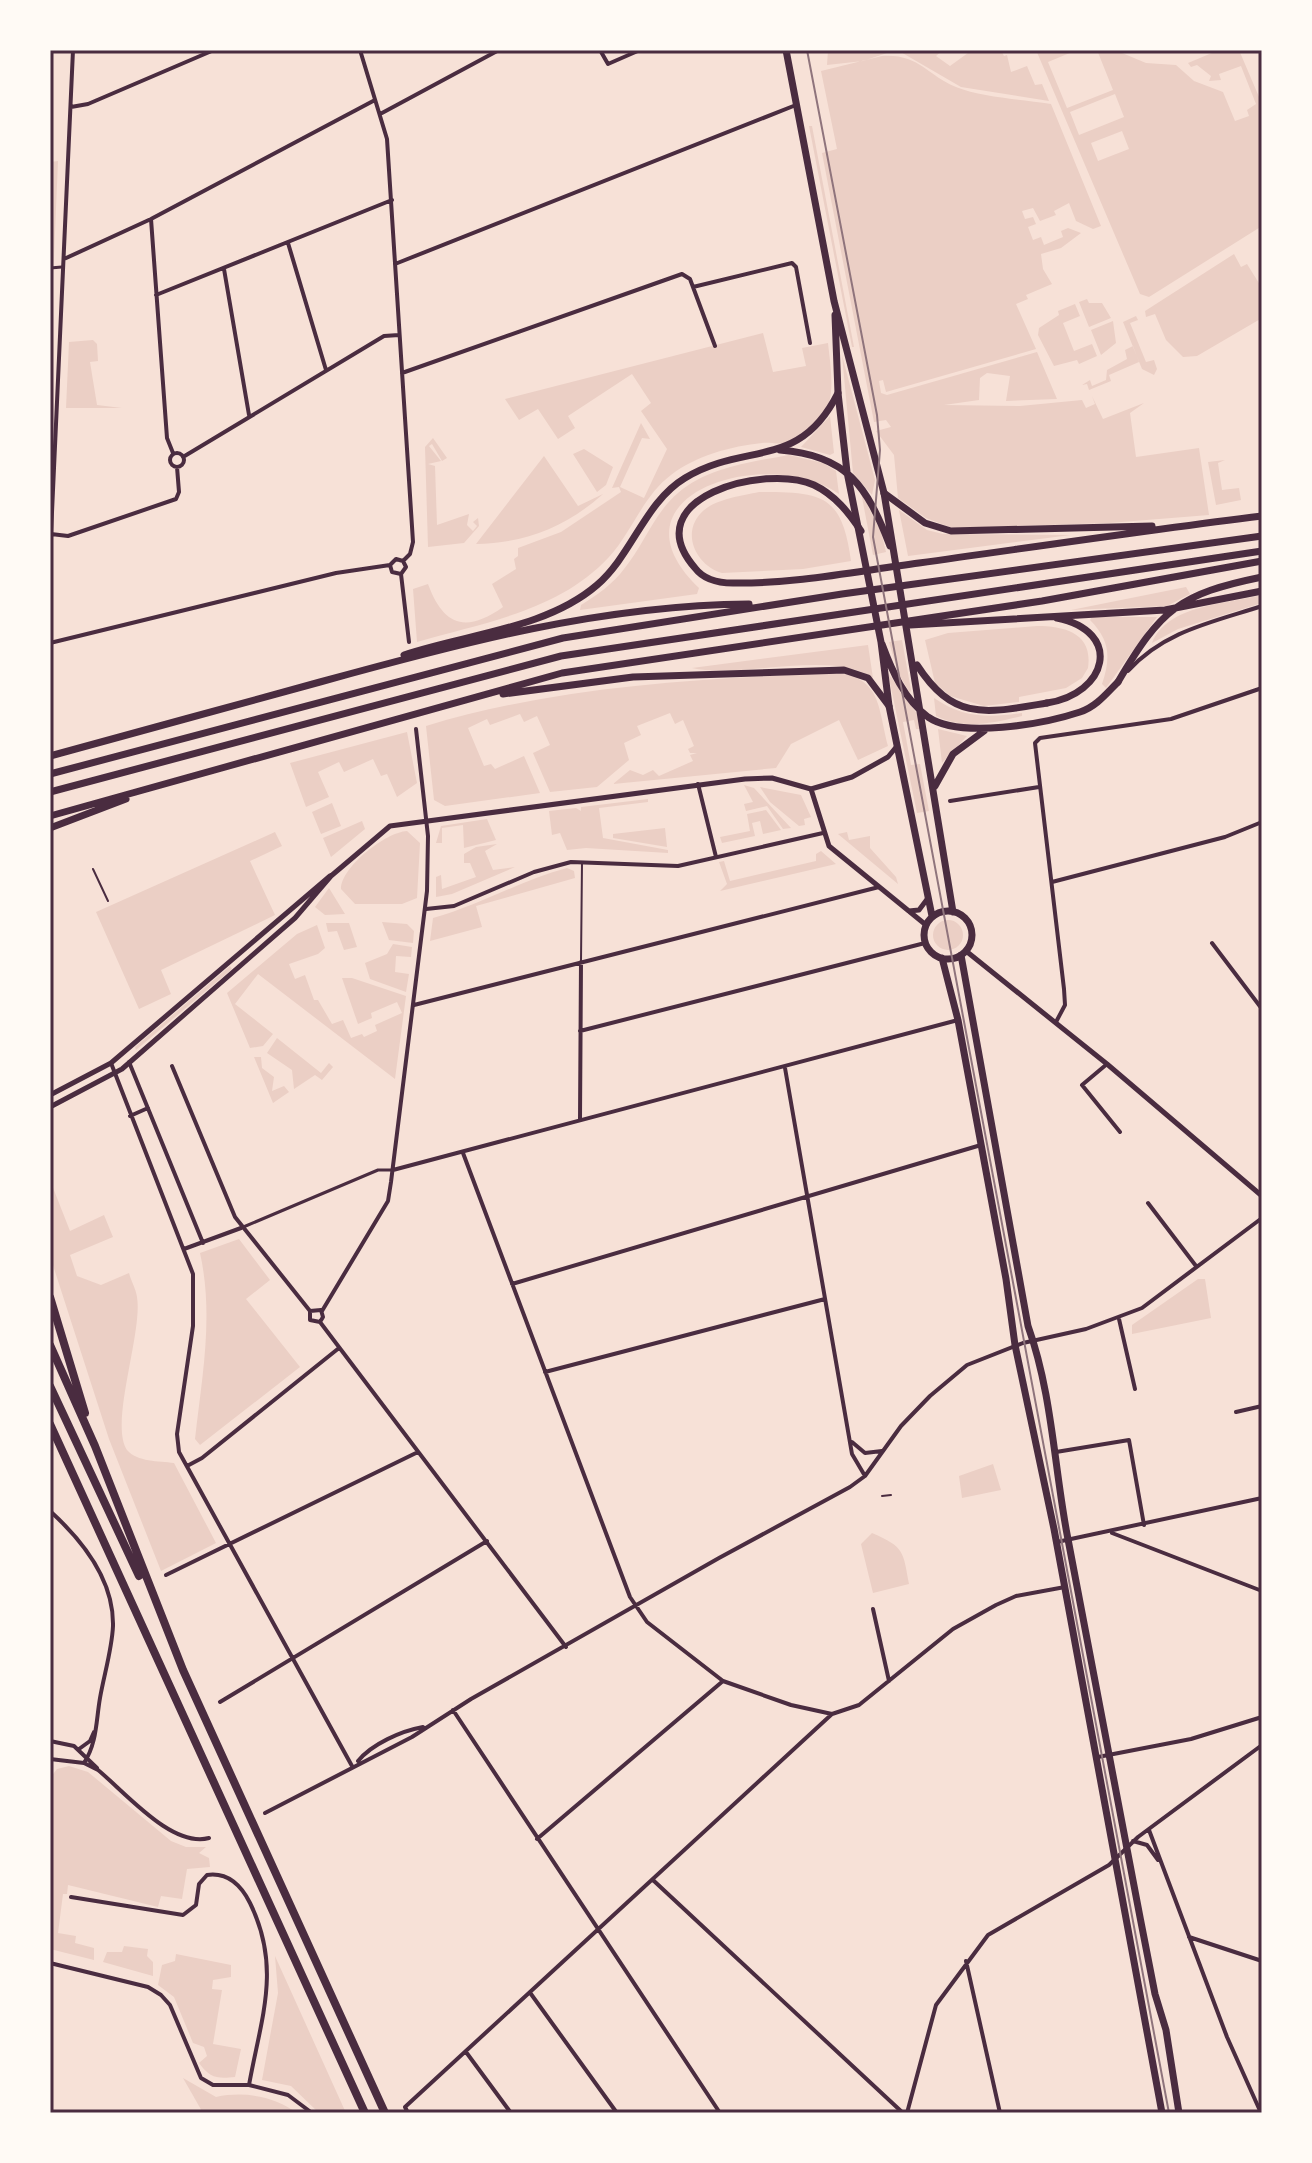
<svg xmlns="http://www.w3.org/2000/svg" width="1312" height="2163" font-family="'DejaVu Sans',sans-serif">
<style>
.green{fill:#ebcfc5;fill-rule:evenodd}
.lines{fill:none;stroke-linecap:round;stroke-linejoin:round}
.service{stroke:#4a2c40;stroke-width:2}
.pedestrian{stroke:#4a2c40;stroke-width:3}
.minor{stroke:#4a2c40;stroke-width:4}
.tertiary{stroke:#4a2c40;stroke-width:5}
.primary{stroke:#4a2c40;stroke-width:7}
.trunk{stroke:#4a2c40;stroke-width:7}
.motorway{stroke:#4a2c40;stroke-width:8}
.tram{stroke:#8f747c;stroke-width:2}
.neatline{fill:none;stroke:#4a2c40;stroke-width:3}
</style>
<rect width="100%" height="100%" fill="#f7e1d7"/>
<!-- green -->
<path class="green" d="M828,50H896L863,61L827,65Z
M943,50L936,56L950,66L972,50H1001L1004,56L1007,55L1011,72L1027,66L1035,85L1042,84L1049,101L961,87L899,51Z
M1036,50H1077L1048,62L1067,108L1113,90L1097,50H1115L1146,63L1176,65L1194,81L1223,92L1235,121L1249,116L1247,110L1256,104L1241,66L1219,74L1221,80L1209,81L1211,76L1197,65L1191,67L1188,63L1219,50H1239L1262,104V226L1149,297L1140,294ZM1115,94L1124,117L1079,135L1070,112ZM1122,131L1129,149L1098,161L1091,143Z
M882,56C920,54 926,75 956,87C984,98 1021,99 1051,104L1101,226L1093,229L1076,221L1069,203L1054,211L1056,215L1040,221L1033,208L1022,211L1025,219L1033,217L1036,224L1028,227L1033,240L1041,237L1044,245L1063,237L1061,231L1068,228L1081,233L1061,248L1041,254L1043,269L1052,284L1026,295L1028,299L1016,304L1036,349L886,392L883,380L879,381L881,393L887,395L1037,352L1057,399L1006,401L1010,376L987,373L980,378L979,400L944,405L1020,406L1082,400L1086,408L1095,404L1092,396L1103,419L1144,403L1130,413L1136,457L1199,448L1209,515L1109,523L952,528L926,518L898,498L894,455L876,431L891,427L886,420L874,422L822,153L837,149L821,71Z
M809,126H812L854,347H852Z
M58,161L50,353V162Z
M1234,254L1241,267L1247,264L1262,288V318L1197,356L1183,357L1166,340L1155,314L1146,317L1145,311Z
M1087,299L1089,303H1102L1111,318L1089,327L1079,302Z
M1075,304L1080,316L1063,323L1074,351L1092,344L1097,356L1079,364L1077,360L1054,366L1038,335L1039,328L1059,315L1058,311Z
M1136,316L1138,320L1130,323L1146,362L1154,360L1157,369L1154,375L1142,369L1123,322Z
M1113,321L1116,343L1101,355L1091,330Z
M763,333L773,372L806,366L802,348L828,343C830,362 834,385 829,403C824,418 805,434 791,441C779,446 773,442 762,443C732,446 695,456 671,475C643,496 632,532 609,557C559,611 485,622 417,642L413,589L428,584C443,625 465,634 503,607L492,584L516,569L514,559L518,556V548L561,532L621,492L619,487L612,488L641,423L650,439L642,438L620,487L644,498L667,449L641,411L651,403L632,374L568,416L575,428L558,439L538,409L519,420L505,399Z
M93,340L97,344L98,361L90,362L97,405L122,408H66L69,342Z
M1133,346L1139,362L1109,375L1111,381L1089,390L1087,384L1082,385L1090,380L1092,386L1106,380L1107,370L1127,359L1125,350Z
M842,355L875,480L872,495L853,473Z
M830,416L834,453L830,455L801,447Z
M433,438L447,458L442,461L432,444L429,446L441,461L428,464L435,466L437,525L469,514L467,525L473,531L477,526L473,522L478,518L479,526L464,543L428,547L425,447Z
M584,449L613,467L606,485L597,492L573,454Z
M789,455L823,463L836,471L839,494C769,444 601,494 699,588L697,594L580,610L581,605C597,595 613,584 624,569C643,546 655,512 678,493C708,467 751,462 789,455Z
M544,456L578,506L603,494C566,527 526,543 476,544Z
M1225,460L1218,463L1222,490L1239,488L1241,500L1216,505L1208,462Z
M759,492C822,492 842,494 851,561L803,569L722,573C698,566 681,536 700,514C713,499 741,496 759,492Z
M861,492L881,532L886,552L873,555Z
M899,510L927,530L943,534L1071,535L908,556Z
M1186,587L1190,594L1167,606L1071,610Z
M1262,595V603L1178,629L1152,643C1167,605 1226,604 1262,595Z
M1092,617H1157L1106,688L1102,684C1111,658 1110,640 1090,620Z
M1037,626C1066,626 1093,634 1088,668L1082,678L1066,688L1019,697V702L984,706L950,696L935,683L925,640L948,633Z
M902,640L911,690L910,693L898,673L889,642Z
M868,645L873,678C832,649 741,679 692,668Z
M834,673C881,676 878,707 888,746L858,760L839,720L791,744L776,768L613,784L630,770L643,775L653,770L659,776L693,761L690,755L697,753H690L688,749L694,746L683,720L675,724L670,713L637,726L641,735L624,743L629,760L597,787L550,792L533,753L550,745L537,716L524,722L520,714L490,725L487,719L468,728L484,766L491,764L495,769L524,756L540,793L445,806L434,800L426,726C558,686 697,679 834,673Z
M888,673L920,718L921,729H916L914,720L903,722L911,765L920,764L929,811L917,813Z
M934,698C963,718 988,718 1022,713V716C992,723 965,730 936,716Z
M938,729L967,736L942,763Z
M407,732L417,783L397,797L387,774L381,776L373,759L344,772L339,762L318,772L329,797L306,807L290,763Z
M744,785L754,788L791,828L783,829L767,806L746,811L744,804L753,802Z
M760,787L801,795L811,817L804,819L805,825L799,826L770,802Z
M648,799V802L599,808L603,838L668,850V853L586,848L567,850L560,833L552,835L549,811L576,808L581,811V807Z
M332,803L341,826L321,834L312,812Z
M766,810L781,830L763,834L760,821L752,823L755,836L722,843L720,837L750,831L747,814Z
M487,819L496,840L464,848L463,825L442,828V843H436L441,826Z
M362,821L365,829L331,857L323,838Z
M665,828L667,847L613,838V834Z
M407,831L420,843L417,898L402,904H355L341,889C341,867 386,832 407,831Z
M275,832L282,846L250,861L275,915L161,970L171,994L139,1009L96,912Z
M847,832L849,840L870,836V848L896,877L898,884L838,834Z
M497,844L485,851L493,870L515,867L452,894L436,897V877L441,875L442,889L476,877L470,863H464V854L476,847Z
M821,851L836,864L720,891L727,884L719,862L724,861L730,881L816,861V854Z
M567,868L574,871L575,878L476,906L482,927L430,941L433,918C480,905 519,881 567,868Z
M329,888L345,914L325,915L315,907Z
M933 935a15 15 0 1 1 30 0a15 15 0 1 1-30 0Z
M382,922L407,924L414,931L413,943L389,940Z
M326,923H349L357,947L344,950L337,931L328,932Z
M317,925L325,948L318,954L289,964L295,979L305,975L314,1000H318L332,1024L343,1020L351,1038L362,1034L364,1037L377,1031L375,1025L402,1013L397,1002L371,1013L372,1018L358,1024L342,978H352L406,996L395,1079L258,974L235,1004L273,1034L263,1046L250,1048L227,993L297,934Z
M393,944L412,947L411,957L396,956L395,972L409,974L406,992L370,979L365,963L387,954Z
M230,966L232,969L136,1050L135,1047Z
M277,1038L321,1073L329,1063L333,1067L322,1080L315,1075L294,1089L292,1070L267,1053Z
M254,1057H261L262,1068L274,1077L272,1091L284,1086L289,1092L273,1103Z
M50,1180L70,1231L104,1215L113,1237L70,1255L77,1276L101,1285L129,1273C131,1281 136,1289 137,1297C143,1332 109,1424 127,1450C137,1462 159,1461 174,1463L216,1543L161,1571L109,1439L50,1256Z
M239,1239L270,1280L246,1299L300,1367L200,1445L195,1439C202,1376 214,1316 200,1253Z
M1198,1279H1205L1211,1318L1132,1334V1325Z
M993,1464L1001,1490L962,1498L959,1476Z
M872,1533C905,1547 903,1552 909,1584L873,1593L861,1544Z
M69,1766L88,1772L171,1841L186,1847H206L199,1853L209,1858L210,1867L187,1869L182,1899L161,1896L158,1907L68,1885L67,1894H63L58,1933L76,1936L75,1943L94,1948V1960L50,1949V1778L57,1769Z
M124,1946L148,1949L147,1956L153,1962V1976L103,1962L107,1952H122Z
M176,1954L231,1965V1977L213,1980L212,1989L222,1990L213,2044L241,2049L235,2077C217,2079 210,2078 199,2063L207,2056L204,2047L193,2043L174,1997L158,1985L162,1965L175,1961Z
M275,1956L346,2113H319L291,2086L262,2080L278,1993Z
M183,2078L216,2097C244,2091 274,2096 297,2113H203Z"/>
<g class="lines">
<!-- service -->
<path class="service" d="M93,869L108,901
M581,961L582,863
M882,1496L891,1495"/>
<!-- pedestrian -->
<path class="pedestrian" d="M50,268L62,267
M241,1228L378,1170H393"/>
<!-- minor -->
<path class="minor" d="M360,50L387,139L413,542L410,554L403,561
M600,50L608,64L640,50
M71,107L88,104L214,50
M382,113L499,50
M151,219L167,438L173,453
M288,243L326,370
M64,259L151,219L375,100
M395,264L796,105
M224,269L249,415
M693,287L792,263L796,267L810,343
M156,295L392,200
M402,373L682,274L690,279L715,346
M170 460a7 7 0 1 1 14 0a7 7 0 1 1-14 0Z
M183,457L384,336L399,335
M51,534L68,536L176,499L179,492L177,467
M50,556L73,50
M390,565L396,559L403,561L406,567L401,574
M390,565L392,572L401,574
M401,574L409,642
M50,643L336,573L390,565
M1128,671C1164,631 1213,622 1262,606
M698,784L716,857
M950,801L1039,787
M1052,882L1225,837L1262,822
M426,909L454,906L534,872L571,862L678,866L823,833
M1212,943L1262,1009
M414,1005L879,887
M1056,1022L1065,1005L1064,989L1035,743L1040,738L1171,719L1262,688
M580,1031L925,943
M129,1062L203,1243
M111,1063L193,1274V1326L177,1434L179,1452L352,1766
M1107,1064L1082,1085L1120,1132
M172,1066L235,1217L310,1311V1320L320,1322
M785,1068L852,1454L865,1476
M130,1116L148,1108
M580,1120L581,962
M463,1153L630,1597L647,1622L723,1681L791,1705L832,1714L859,1705L953,1629L996,1605L1016,1596L1065,1587
M393,1170L958,1020
M1148,1203L1196,1266
M184,1249L241,1228
M512,1284L981,1145
M310,1311L321,1310L323,1317L320,1322
M322,1311L388,1201L391,1182L427,891L428,836L416,729
M1119,1319L1135,1389
M320,1322L566,1647
M545,1372L825,1299
M1236,1412L1262,1406
M852,1442L865,1453L882,1451
M1056,1452L1129,1440L1144,1525
M187,1466L202,1458L339,1348
M50,1511C82,1540 114,1580 113,1626C112,1649 104,1675 100,1698C96,1721 97,1743 84,1763
M1112,1533L1262,1591
M1057,1542L1262,1498
M166,1575L418,1452
M873,1609L889,1681
M220,1702L487,1541
M453,1710L720,2113
M50,1741L74,1746L97,1768
M79,1749L90,1741L94,1732
M1098,1757L1191,1739L1262,1717
M50,1759L84,1763L98,1770C126,1793 172,1848 209,1838
M358,1761C372,1744 401,1731 423,1727
M265,1813L412,1737L471,1699L719,1558L850,1487L865,1476L901,1426L930,1396L967,1365L1023,1343L1086,1329L1142,1308L1262,1218
M1149,1830L1227,2037L1261,2113
M537,1839L723,1681
M1133,1841L1147,1845L1158,1860
M654,1881L903,2113
M71,1897L183,1915L196,1905L199,1884L207,1875C228,1872 241,1885 250,1903C282,1968 261,2018 249,2085L288,2095L312,2113
M1189,1937L1262,1961
M966,1961L1000,2113
M50,1963L148,1987L161,1995L170,2005L201,2078L213,2085H249
M531,1994L617,2113
M466,2052L511,2113
M408,2113L405,2107L832,1714
M907,2113L936,2005L988,1935L1109,1865L1138,1837L1262,1745"/>
<!-- tertiary -->
<path class="tertiary" d="M811,789L829,846L926,925
M909,911L919,910L928,898
M966,951L1107,1064L1262,1196
M50,1095L111,1063L330,876
M50,1107L122,1069L295,918L331,876L390,826L745,779L772,778L811,789L852,777L888,757L897,746"/>
<!-- primary -->
<path class="primary" d="M786,50L834,301L884,493L953,912
M835,315L838,393L847,472L881,642L889,706L932,916
M780,450C847,455 867,486 890,546
M882,644C892,671 904,699 928,717C960,739 1044,724 1080,712C1096,707 1107,693 1118,682
M917,665C954,722 986,713 1047,703
M935,786L953,754L984,731
M924 935a24 24 0 1 1 48 0a24 24 0 1 1-48 0Z
M961,955L1028,1326C1052,1393 1054,1465 1067,1534C1096,1688 1125,1841 1155,1994L1166,2030L1179,2113
M942,958L958,1020L1006,1279L1015,1345L1054,1529L1162,2113"/>
<!-- trunk -->
<path class="trunk" d="M884,493L925,523L951,531L1152,526
M861,531C849,513 835,495 814,485C765,463 634,498 695,568C704,580 718,583 733,583C795,584 858,571 919,563C1034,547 1148,530 1262,516
M910,625L1165,610L1262,591
M404,655C466,634 546,629 597,585C632,555 645,502 685,478C746,441 799,471 838,393
M1118,682C1161,609 1179,594 1262,577
M503,694L633,677L844,670L868,678L889,706
M1047,703C1107,694 1124,632 1057,618
M50,756C140,731 230,707 320,682C461,643 602,605 749,604
M50,774L563,638L842,594L1262,536
M50,792L561,656L1262,551
M50,816L562,673L1042,601L1262,561
M50,828L126,799"/>
<!-- motorway -->
<path class="motorway" d="M50,1297L85,1413
M50,1345L95,1446L183,1670L385,2113
M50,1386L139,1576
M50,1424L365,2113"/>
<!-- tram -->
<path class="tram" d="M807,50L877,415L880,450L873,537L1169,2113"/>
</g>
<!-- border -->
<rect width="1312" height="2163" fill="none" stroke="#fffaf5" stroke-width="104"/>
<rect x="52" y="52" width="1208" height="2059" class="neatline"/>
</svg>
